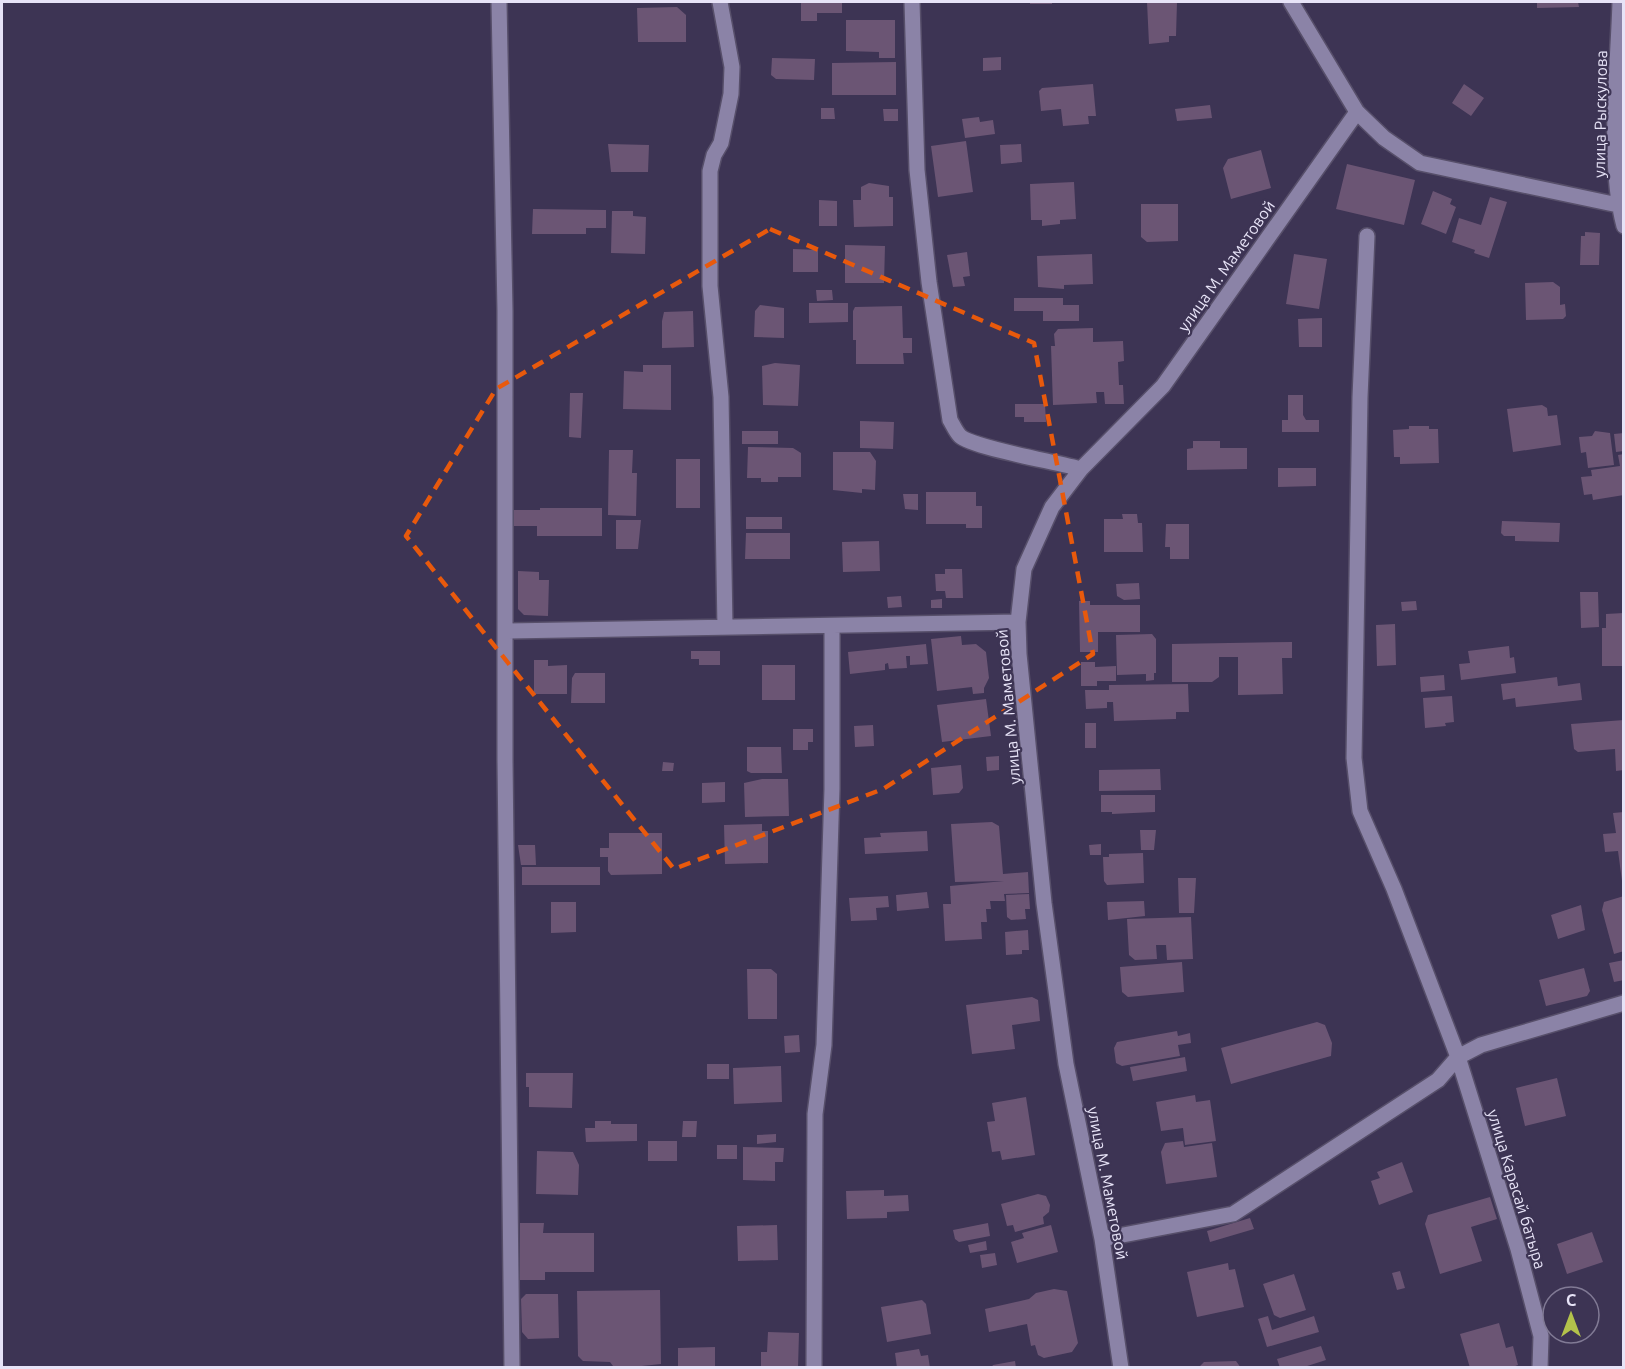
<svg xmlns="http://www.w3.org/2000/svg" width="1625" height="1369" font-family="Ubuntu,sans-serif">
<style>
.building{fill:#6b5574}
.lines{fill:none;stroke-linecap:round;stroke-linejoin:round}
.street-casing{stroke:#574f6a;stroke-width:18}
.street{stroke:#8b83a7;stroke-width:15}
.marked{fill:none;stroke:#e8590c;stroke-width:4.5;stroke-dasharray:12 8;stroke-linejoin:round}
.labels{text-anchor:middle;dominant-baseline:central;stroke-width:4.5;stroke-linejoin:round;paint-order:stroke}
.street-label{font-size:16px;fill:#e7e3f7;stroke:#3d3454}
</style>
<rect width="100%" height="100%" fill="#3d3454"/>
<!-- building -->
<path class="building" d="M801,2H842V13H817V21H801Z
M1030,2H1052V4H1030Z
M1147,2H1177L1176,36H1169V42L1149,44Z
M1537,2H1578L1579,7L1537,8Z
M677,7L686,15V42H638L637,8Z
M846,20H895V58H879V52L846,51Z
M1001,57V70L983,71V58Z
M772,58L815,59L814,80L776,79L771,75Z
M896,62V95H832V63Z
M1093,84L1096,116H1088L1089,124L1063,126L1061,109L1041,111L1039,91L1042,88Z
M1464,84L1484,98L1471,116L1452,103Z
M1210,105L1212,118L1177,121L1175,109Z
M821,108H834L835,119H821Z
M883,109H898V121H884Z
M979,117L980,122L993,120L995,134L965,138L962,119Z
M966,141L973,192L938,197L931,146Z
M608,144L649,145L648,172H611Z
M1021,144L1022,162L1001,164L1000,145Z
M1261,150L1271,188L1231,199L1223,168L1228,159Z
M1347,164L1415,180L1404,225L1336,209Z
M1074,182L1076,219L1060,220V224L1042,226V220H1031L1030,184Z
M869,183L889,186V197H893V226L854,227L853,200H861V187Z
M1433,191L1452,199L1450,204L1456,207L1446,234L1421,224Z
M1490,197L1507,202L1489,258L1474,253L1475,250L1452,242L1459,218L1481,225Z
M819,200L837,201V226H819Z
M1141,204H1178V241L1147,242L1141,237Z
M533,209L606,210V228H586V234H532Z
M612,211H633V216L646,217L645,254L611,253Z
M1585,232L1600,233L1599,265H1580L1581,236H1585Z
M845,245L885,246L884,283H845Z
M793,249L818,250V272H793Z
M967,252L970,276L963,277L965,286L953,287L947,255Z
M1092,254L1093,284L1064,285V289L1038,287L1037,256Z
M1294,254L1327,259L1319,309L1286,304Z
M1553,282L1560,287V305L1565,304L1566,316L1563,319L1526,320L1525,283Z
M816,290H832L833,300L817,301Z
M1014,298H1063V305H1079V321H1043V311H1014Z
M809,303H848V322L809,323Z
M760,305L784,308V338L754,337L755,311Z
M902,306L903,338H912V353H903L904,364H856V340H853V311L855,307Z
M693,311L694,347L662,348V321L664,312Z
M1322,318V347H1299L1298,319Z
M1093,328V342L1123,341L1124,361L1118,362L1119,385H1123L1124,404H1105L1104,392H1096L1097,403L1053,405L1051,346H1055L1054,334L1058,329Z
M775,363L800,365L798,406L763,405L762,366Z
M643,365H671V410L623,409L624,371L643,372Z
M570,393H583L581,438L569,437Z
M1288,395H1303V415L1306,420H1319V432H1282V420H1288Z
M1015,404H1045L1046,422H1024V417H1015Z
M1542,405L1547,408L1548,416L1557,415L1561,445L1513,452L1507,409Z
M860,421L894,422L893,449L860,448Z
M1409,426H1429V429H1438L1439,463L1400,464V457H1394L1393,430L1409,429Z
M742,431H778V444H742Z
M1595,431L1610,433L1614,465L1588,468L1586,452L1581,453L1579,437L1592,436Z
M1624,433V451L1616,452L1614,434Z
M1193,441H1220V448H1247V469L1187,470V449L1193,448Z
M748,447L793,448L801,453V477H778V482H761V478H747Z
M609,450H633L632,473H637L636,516L608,515Z
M833,452H870L876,461L875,490L862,489V493L833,490Z
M1624,454V495L1593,500L1592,494L1584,495L1581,477L1592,476L1591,470L1620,466L1618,455Z
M676,459H700V508H676Z
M1278,468H1316V486L1278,487Z
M926,492H976V506H982V528H966V524H926Z
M903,494H918V510L905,509Z
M540,508H602V536H537V526H514V510H540Z
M1122,514H1137L1138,523H1142L1143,552H1104V519H1123Z
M746,517H782V529H746Z
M616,520H641L638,549H616Z
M1502,521L1560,523L1559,542L1515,541V536H1504L1501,533Z
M1166,524H1189V559H1170V547H1165Z
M746,533H790V559H745Z
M879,541L880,571L843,572L842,542Z
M945,569H962L963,598H946L945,591H936L935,574H945Z
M518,571L539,572V580H549L548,616L524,615L518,609Z
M1139,583L1140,599L1124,600L1117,596L1116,584Z
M1580,592H1598L1599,627L1581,628Z
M901,596L902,607L888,608L887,597Z
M942,599V608H931V600Z
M1079,601H1090V605H1140V632H1098V652H1080Z
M1416,601L1417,610L1402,611L1401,602Z
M1624,613V666H1602V628H1606V614Z
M1395,624L1396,665L1377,666L1376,625Z
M1152,634L1156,639V673H1154V680L1146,681V674L1117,675L1116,635Z
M961,636L962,645L976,644L986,652L989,678L984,688V693L973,694L972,687L937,691L931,639Z
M1292,642V658H1282L1283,694L1238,695V657H1219V677L1212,682H1172V644Z
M926,644L928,664L910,665V656H906L907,668L889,669L888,663L885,664V670L850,674L848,652Z
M1509,646L1510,658L1514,657L1516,673L1461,680L1459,664L1470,663L1468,651Z
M691,651H720V665H699V659H691Z
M534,660H548V666L567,665V694H534Z
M1081,662H1095V667L1116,666V681H1097V686H1081Z
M762,665H795V700H762Z
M575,673H605V703H571L572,678Z
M1444,675L1445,690L1421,692L1420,677Z
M1557,677L1558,686L1580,683L1582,700L1516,707L1515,698L1503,700L1501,684Z
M1188,684L1189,712H1176V719L1114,721L1113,702H1107V708L1086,709L1085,690H1109V685Z
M1452,696L1454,722L1445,723L1446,726L1425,728L1423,698Z
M986,699L991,736L942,742L937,705Z
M1624,720V770L1616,771L1615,749L1578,752L1574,749L1571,724Z
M1085,723H1096V748H1085Z
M873,725L874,746L855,747L854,726Z
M793,729H813V742H808V750H793Z
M747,747H781L782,773H751L747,771Z
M999,756V770L987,771L986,757Z
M663,762L674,763L673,771H662Z
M961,765L963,788L959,793L933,795L931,768Z
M1160,769L1161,790L1099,791V770Z
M762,779H788L789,816L745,817L744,783Z
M725,782V802L702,803V783Z
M1101,795H1155V812L1112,814V812H1101Z
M1624,812V881H1622L1618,851L1605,852L1603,834L1616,833L1613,813Z
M992,822L999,826L1003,874L1028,872L1029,893L1004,894L1005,901H990L991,909H986L987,922H981L982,939L945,941L943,904H951L950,886L1004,881L955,882L951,824Z
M762,824V831H768V863L725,864L724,825Z
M1140,830H1156L1154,850H1141Z
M927,831L928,851L865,854L864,838L881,837L880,833Z
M609,833H662V874L611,875L608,871V857H600V848H609Z
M1101,844V855H1090L1089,845Z
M518,845H535L536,865H521Z
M1143,853L1144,883L1107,885L1104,881L1103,857H1109V854Z
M522,867H600V885H522Z
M1178,878H1196L1194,913H1179Z
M927,892L929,908L897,911L896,895Z
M1029,894L1030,909H1025L1026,919L1011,920L1007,917L1006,895Z
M888,896L889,907L876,908L877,920L851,921L849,898Z
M1624,896V951L1614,954L1602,910L1604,902Z
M1144,901L1145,916L1108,920L1107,902Z
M551,902H576V932L551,933Z
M1581,905L1585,930L1558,939L1551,915Z
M1191,917L1193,959L1167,960L1166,945H1156L1157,959L1135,960L1129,955L1127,919Z
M1028,930L1029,950H1022V954L1006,955L1005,932Z
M1624,960V980L1614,982L1609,963Z
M1182,962L1184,992L1128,997L1122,992L1120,967Z
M1584,968L1590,991L1587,996L1546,1006L1539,980Z
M747,969H771L777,974V1019H748Z
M1032,997L1038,1000L1040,1021L1012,1025L1015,1049L972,1054L966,1005Z
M1317,1022L1325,1025L1332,1043L1331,1056L1231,1084L1221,1048Z
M1177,1031L1178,1036L1190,1033L1191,1043L1178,1045L1180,1056L1122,1066L1116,1063L1114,1048L1117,1042Z
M799,1035L800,1052L785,1053L784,1036Z
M1185,1057L1187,1071L1133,1081L1130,1067Z
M707,1064H729V1079H707Z
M781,1066L782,1102L734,1104L733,1068Z
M526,1073H573L572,1108L529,1107V1087H526Z
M1557,1078L1566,1116L1525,1126L1516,1088Z
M1195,1095L1196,1102L1210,1100L1216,1141L1185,1145L1183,1128L1161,1131L1156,1102Z
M1026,1097L1035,1155L1002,1160L1000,1151L992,1152L987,1122L995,1121L992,1103Z
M595,1121H611V1124H637V1141L586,1142L585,1128H595Z
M683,1121H697L696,1137H682Z
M776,1134V1142L757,1144V1135Z
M648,1141H677V1161H648Z
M1183,1141L1184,1147L1212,1143L1217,1177L1166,1184L1161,1152L1165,1143Z
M717,1145H737V1159H717Z
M743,1147L784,1148L783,1162H775V1181L743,1180Z
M537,1151L573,1152L579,1165L578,1195L536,1194Z
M1402,1162L1413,1192L1379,1205L1371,1181L1380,1178L1377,1172Z
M884,1190V1196L908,1195L909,1211L887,1212V1218L847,1219L846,1191Z
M1038,1194L1046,1196L1050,1205L1049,1212L1043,1217L1044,1224L1015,1232L1013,1225L1007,1226L1001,1204Z
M1490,1197L1497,1219L1471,1227L1482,1261L1440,1274L1425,1224L1428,1215Z
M1250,1218L1254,1229L1210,1242L1207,1231Z
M520,1223H544L543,1233H594V1272H545V1280H520Z
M988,1223L990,1236L959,1242L955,1239L953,1230Z
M777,1225L778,1260L738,1261L737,1226Z
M1051,1225L1058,1252L1017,1263L1011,1242L1024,1238L1022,1233Z
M1592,1232L1603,1262L1567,1274L1557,1244Z
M986,1241L987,1250L970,1253L968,1245Z
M995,1253L997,1265L982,1268L980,1255Z
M1228,1263L1229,1270L1235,1269L1244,1307L1197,1317L1187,1272Z
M1400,1271L1405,1288L1397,1290L1392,1273Z
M1294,1274L1306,1310L1280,1318L1274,1315L1263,1284Z
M1054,1289L1067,1291L1078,1343L1072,1352L1044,1358L1038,1355L1035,1345L1031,1346L1027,1324L989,1332L985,1309L1029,1299L1036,1293Z
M660,1290L661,1364L623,1368L613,1366L610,1362L583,1361L578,1356L577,1291Z
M526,1294H558L559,1338L528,1339L522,1332L521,1299Z
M922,1300L926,1304L931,1334L887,1342L881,1307Z
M1268,1316L1272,1330L1314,1316L1319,1332L1267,1347L1258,1319Z
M1499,1323L1506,1348L1513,1346L1518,1365L1510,1368H1470L1460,1334Z
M768,1332L799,1333L798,1368H761V1352H767Z
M1321,1346L1326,1360L1301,1368H1280L1277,1359Z
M715,1347V1368H678V1348Z
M919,1349L921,1356L928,1355L930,1368H897L895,1353Z
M1015,1361L1016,1368H991L993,1365Z
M1236,1361L1241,1368H1198L1204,1362Z"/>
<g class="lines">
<defs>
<path id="street" d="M499,2L505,311V760L512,1368
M720,2L732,67L731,94L721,143L714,155L710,171V286L721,397L725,627
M912,2L917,170L929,282L950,420C953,425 956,432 960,436C973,448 1057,462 1081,469
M1291,2L1357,112L1384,138L1420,163L1618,205
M1620,2C1618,68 1607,163 1624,226
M1367,236L1360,397L1354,758L1360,811L1394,889L1458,1057L1518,1249L1541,1336L1540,1368
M505,631L1018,622
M1102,1239L1233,1214L1438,1080L1458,1057L1481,1045L1624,1003
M814,1368L815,1114L824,1045L832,789V626
M1121,1368L1102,1239L1066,1064L1044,903L1019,654L1018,622L1024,569L1052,507L1081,469L1163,386L1357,112"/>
</defs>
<!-- street casing -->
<use href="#street" class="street-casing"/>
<!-- street -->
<use href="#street" class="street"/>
</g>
<!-- marked area -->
<path class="marked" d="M770,229L1034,343L1093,654L883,789L674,869L406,536L496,389Z"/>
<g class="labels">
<!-- street labels -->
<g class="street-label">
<text transform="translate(1600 114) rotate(-89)">улица Рыскулова</text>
<text transform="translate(1226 266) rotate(-55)">улица М. Маметовой</text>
<text transform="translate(1008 707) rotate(-95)">улица М. Маметовой</text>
<text transform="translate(1108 1183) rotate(79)">улица М. Маметовой</text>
<text transform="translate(1517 1189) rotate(73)">улица Карасай батыра</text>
</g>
</g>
<!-- border -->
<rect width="1625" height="1369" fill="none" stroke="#e7e3f7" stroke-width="6"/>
<!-- north arrow -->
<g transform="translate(1571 1315)"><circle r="28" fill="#3d3454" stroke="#817a95" stroke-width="1.5"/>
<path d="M0-4.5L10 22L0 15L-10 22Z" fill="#b3c24b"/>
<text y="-9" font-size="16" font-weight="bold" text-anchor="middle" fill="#e7e3f7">С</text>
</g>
</svg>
